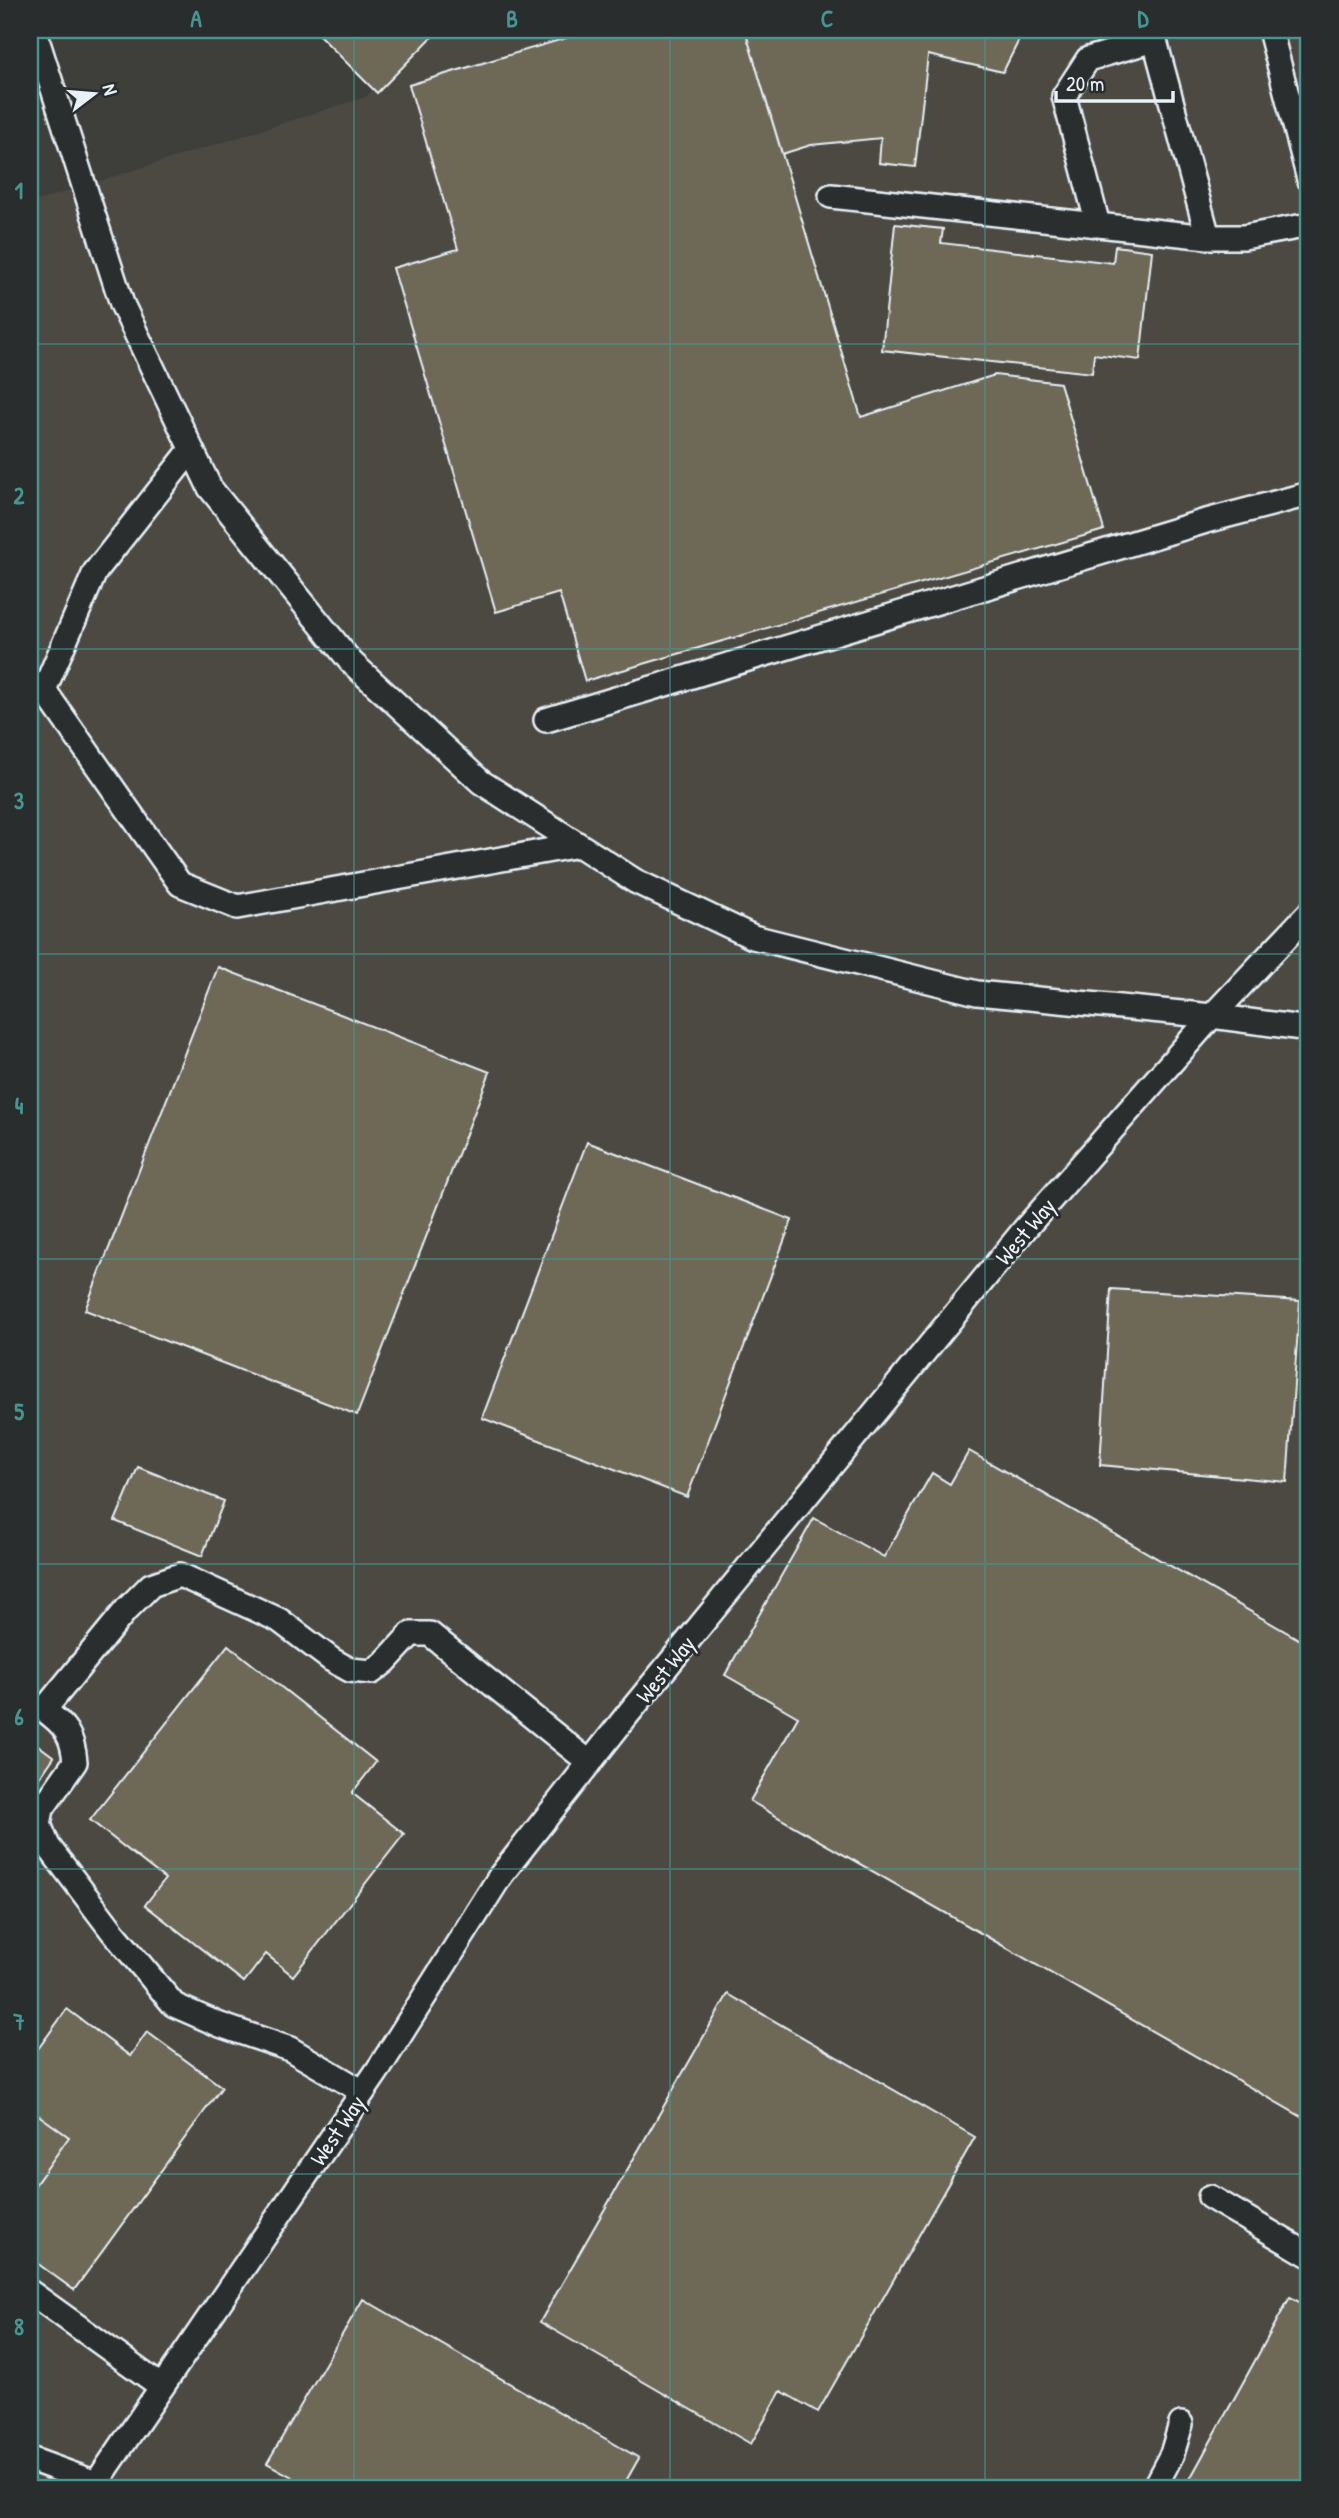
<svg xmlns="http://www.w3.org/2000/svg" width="1339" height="2518" font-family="'Patrick Hand',sans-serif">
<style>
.built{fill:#4c4a43}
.building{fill:#6e6757;stroke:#e8f1f8;stroke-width:2}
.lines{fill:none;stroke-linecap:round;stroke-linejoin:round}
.lane-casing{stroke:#e8f1f8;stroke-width:28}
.lane{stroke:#2a2d2e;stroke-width:23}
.grid{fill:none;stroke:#459590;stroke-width:2;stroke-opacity:0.55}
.labels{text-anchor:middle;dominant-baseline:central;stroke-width:6;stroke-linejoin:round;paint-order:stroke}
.street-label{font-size:23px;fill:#e8f1f8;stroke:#2a2d2e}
.neatline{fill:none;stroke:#459590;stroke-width:2.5}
.grid-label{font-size:23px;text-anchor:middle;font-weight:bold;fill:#459590}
</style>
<rect width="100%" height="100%" fill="#3e3e3a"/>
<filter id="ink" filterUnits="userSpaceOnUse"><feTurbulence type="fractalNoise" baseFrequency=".0143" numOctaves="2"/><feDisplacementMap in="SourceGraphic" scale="14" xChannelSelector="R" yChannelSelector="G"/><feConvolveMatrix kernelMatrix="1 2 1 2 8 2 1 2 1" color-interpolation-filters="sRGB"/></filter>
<g filter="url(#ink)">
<!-- built -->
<path class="built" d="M430,30H1309V2488H30V203L366,97Z"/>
<!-- building -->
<path class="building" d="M318,30H439L377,93L316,32Z
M593,30H745L861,417L995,375L1060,383L1104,530L585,681L559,593L496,612L393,268L458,249L409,85Z
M745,30H1024L1003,72L928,55L915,167L879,163L881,138L811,145L782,154Z
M895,224L943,229L941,243L1113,263L1115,246L1152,251L1140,360L1094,354L1092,373L882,350Z
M218,967L490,1072L357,1415L85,1310Z
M587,1142L792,1220L687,1497L482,1418Z
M1111,1289L1300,1301L1287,1482L1100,1465Z
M969,1451L1309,1645V2121L750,1801L798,1717L725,1675L814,1518L884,1557L932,1473L950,1484Z
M138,1467L224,1501L202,1556L115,1521Z
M228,1645L376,1762L352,1793L404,1834L293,1976L266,1954L244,1982L145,1905L165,1879L90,1820Z
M30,1739L54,1757L30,1792Z
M728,1994L975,2137L818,2412L781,2391L751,2444L540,2322Z
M67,2009L130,2056L147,2032L222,2087L74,2290L30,2258V2192L69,2137L30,2109V2060Z
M30,2109L69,2137L30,2192Z
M1290,2297L1309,2307V2488H1185Z
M363,2299L639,2458L622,2488H312L267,2463Z"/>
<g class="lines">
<defs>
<path id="lane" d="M34,30L122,304L210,488L351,662L481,782L635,881L753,937L977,993L1212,1016L1309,1029
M1152,30L1208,237
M1270,30L1309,179
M831,196L1208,237H1244L1309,225
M1098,225L1064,96L1088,59L1154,40
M191,450L95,572L44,690L180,884L237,907L579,845
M546,720L1206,521L1309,494
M363,2092L290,2049L220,2025L174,2005L113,1932L48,1846L39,1824L42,1809L75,1762C73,1736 65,1725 44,1710L126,1610L151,1585L180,1575L279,1620L332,1660L350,1670L372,1672L385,1662L411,1634H430L590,1763
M1210,2197L1309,2255
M30,2292L162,2387
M30,2459L96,2483L102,2488
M93,2488L380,2067L501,1875L628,1714L1024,1230L1212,1016L1309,913
M1154,2488L1172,2454L1181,2424"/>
</defs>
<!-- lane casing -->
<use href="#lane" class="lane-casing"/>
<!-- lane -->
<use href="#lane" class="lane"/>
</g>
</g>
<!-- grid -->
<path class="grid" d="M354,30V2488M670,30V2488M985,30V2488M30,344H1309M30,649H1309M30,954H1309M30,1259H1309M30,1564H1309M30,1869H1309M30,2174H1309"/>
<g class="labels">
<!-- street labels -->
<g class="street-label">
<text transform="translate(1025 1231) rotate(-50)">West Way</text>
<text transform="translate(665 1669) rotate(-51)">West Way</text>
<text transform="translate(337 2130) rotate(-56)">West Way</text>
</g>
</g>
<!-- margin -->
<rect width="1339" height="2518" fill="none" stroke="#2a2d2e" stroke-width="77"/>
<!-- north arrow -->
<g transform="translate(94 94) rotate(74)" stroke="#2a2d2e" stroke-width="5" paint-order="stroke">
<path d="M0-5L12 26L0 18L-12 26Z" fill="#e8f1f8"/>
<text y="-10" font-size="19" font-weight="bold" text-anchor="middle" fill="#e8f1f8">N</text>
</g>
<!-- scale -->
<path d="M1056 91v10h117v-10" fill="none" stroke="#e8f1f8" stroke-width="3.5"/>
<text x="1066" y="91" font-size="21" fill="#e8f1f8" stroke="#2a2d2e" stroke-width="5" paint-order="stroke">20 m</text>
<rect x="38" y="38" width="1262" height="2442" class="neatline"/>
<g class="grid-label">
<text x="196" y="27">A</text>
<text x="512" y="27">B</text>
<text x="827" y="27">C</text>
<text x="1143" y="27">D</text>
<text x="19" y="199">1</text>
<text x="19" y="504">2</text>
<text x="19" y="809">3</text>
<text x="19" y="1114">4</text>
<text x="19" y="1420">5</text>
<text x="19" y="1725">6</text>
<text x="19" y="2030">7</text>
<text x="19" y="2335">8</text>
</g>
</svg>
